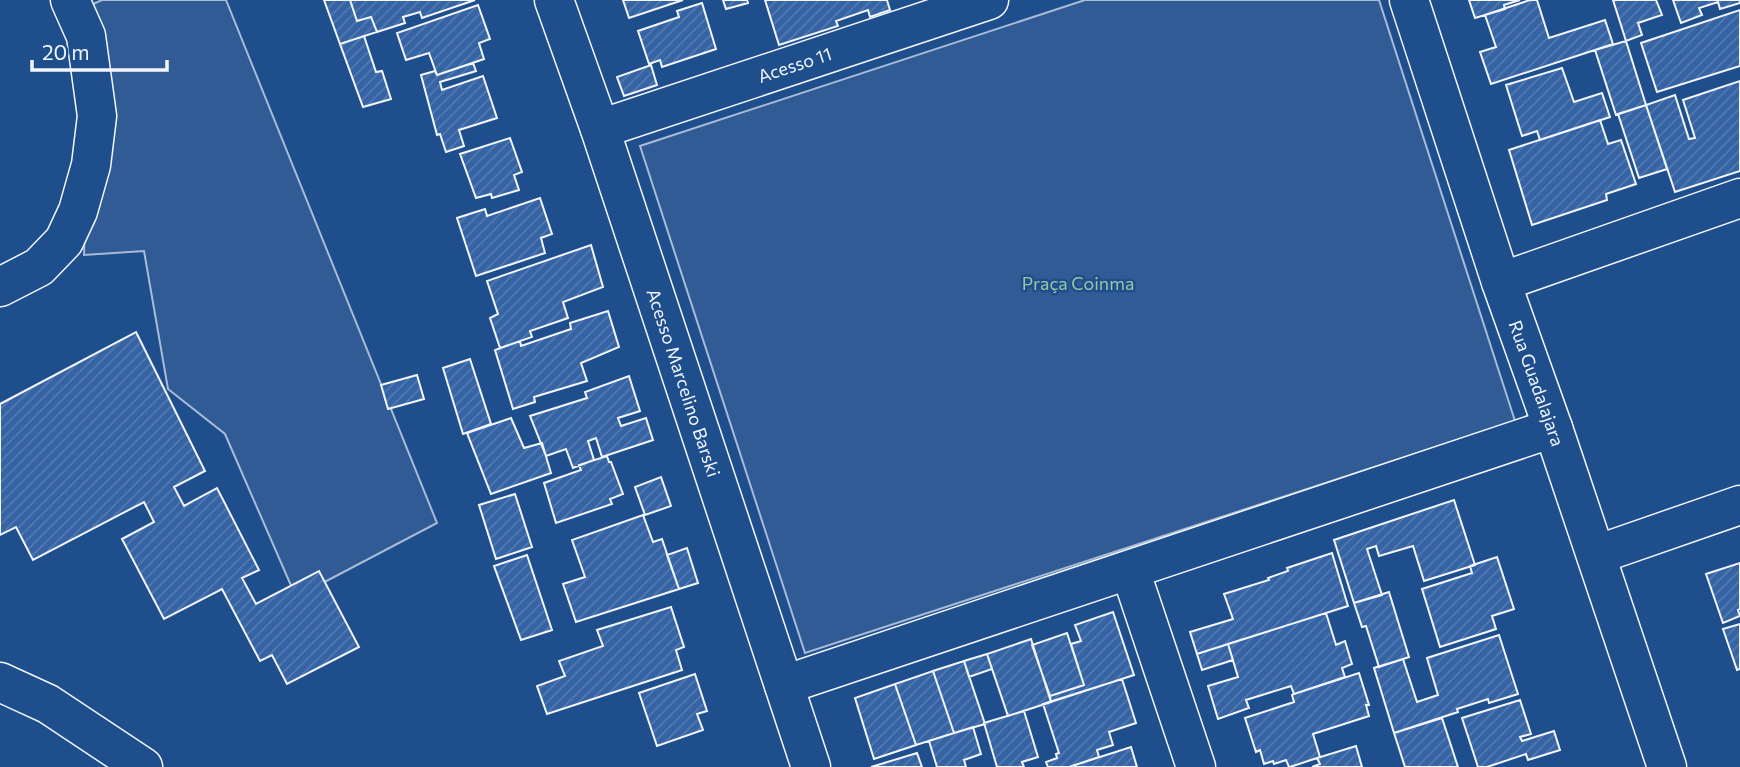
<svg xmlns="http://www.w3.org/2000/svg" width="1740" height="767" font-family="Commissioner,sans-serif">
<style>
.green{fill:#305b95;stroke:#a8bbd7;stroke-width:2}
.building{fill:url(#building-hatch);stroke:#f2f6ff;stroke-width:2}
.lines{fill:none;stroke-linecap:round;stroke-linejoin:round}
.minor-casing{stroke:#f2f6ff;stroke-width:41}
.secondary-casing{stroke:#f2f6ff;stroke-width:41}
.minor{stroke:#1f4e8c;stroke-width:38}
.secondary{stroke:#1f4e8c;stroke-width:38}
.labels{text-anchor:middle;dominant-baseline:central;stroke-width:5;stroke-linejoin:round;paint-order:stroke}
.street-label{font-size:18px;fill:#f2f6ff;stroke:#1f4e8c}
.park-label{font-size:18px;fill:#97c8a6;stroke:#1f4e8c}
</style>
<defs>
<pattern id="building-hatch" width="6" height="6" patternUnits="userSpaceOnUse" patternTransform="scale(1.75)"><rect width="6" height="6" fill="#3563a3"/><path d="M-1 1l2-2M0 6l6-6M5 7l2-2" fill="none" stroke="#537ab1"/></pattern>
</defs>
<rect width="100%" height="100%" fill="#1f4e8c"/>
<!-- green -->
<path class="green" d="M102,0H226L437,523L296,597L225,434L168,389L144,251L84,255L91,5Z
M1085,0H1379L1515,421L805,653L640,146Z"/>
<!-- building -->
<path class="building" d="M324,0H350L357,21L371,17L377,32L340,44Z
M350,0H475L422,18L420,12L403,17L405,23L377,32L371,17L357,21Z
M623,0H683L629,18Z
M723,0H747L748,3L726,9Z
M765,0H887L890,10L870,17L868,10L836,21L838,26L779,45Z
M1469,0H1520L1504,5L1505,9L1475,18Z
M1530,0H1537L1549,38L1605,20L1613,44L1491,84L1480,52L1496,47L1485,15Z
M1613,0H1656L1662,15L1638,23L1642,35L1626,41Z
M1673,0H1740V3L1720,9L1718,2L1699,8L1702,15L1681,23Z
M702,3L716,49L662,67L660,60L649,64L638,31L679,17L677,11Z
M478,5L490,39L479,43L484,59L437,75L429,53L406,60L397,33Z
M1740,10V66L1657,92L1641,43Z
M364,36L376,72L382,71L391,99L363,107L340,44Z
M1626,41L1646,105L1616,115L1595,50Z
M473,63L476,71L440,82L442,90L483,76L497,118L459,130L464,146L446,152L440,134L437,135L421,75L435,71L437,75Z
M651,65L657,85L624,96L617,77Z
M1562,68L1574,102L1602,93L1610,117L1540,140L1537,131L1522,136L1506,85Z
M1740,81V171L1675,192L1646,105L1675,95L1689,139L1695,138L1683,100Z
M1646,105L1667,169L1639,178L1618,114Z
M1600,120L1608,144L1621,140L1636,184L1606,194L1607,200L1532,225L1509,150Z
M510,138L522,172L514,175L519,190L492,198L491,194L476,198L460,154Z
M540,198L552,234L541,238L545,253L476,276L457,218L485,209L487,216Z
M591,245L603,287L563,302L568,318L530,331L532,337L500,348L490,318L498,314L487,281Z
M608,311L619,347L581,363L587,381L534,397L535,402L513,409L495,350L520,341L521,346L571,329L570,323Z
M136,332L205,471L174,487L184,506L217,488L259,570L242,578L256,604L319,571L359,647L287,684L272,655L260,661L222,589L164,619L122,539L154,522L144,502L33,560L16,527L0,535V404Z
M470,359L491,424L463,434L443,368Z
M417,375L424,399L388,409L381,385Z
M629,376L640,411L618,418L621,426L646,418L653,440L602,457L596,438L588,441L594,460L573,468L566,449L546,456L530,416L587,398L585,392Z
M511,418L524,448L542,443L551,473L491,494L467,433Z
M607,456L609,462H611L623,494L610,499L612,504L556,523L544,483L581,470L579,465Z
M661,477L671,506L645,515L635,487Z
M515,494L532,547L496,559L479,505Z
M1454,500L1475,565L1424,581L1413,546L1379,556L1376,546L1367,549L1382,595L1354,603L1334,540Z
M643,515L653,542L662,539L679,589L576,622L563,584L585,577L572,540Z
M687,548L698,583L679,589L667,555Z
M1332,553L1348,606L1197,654L1190,632L1233,619L1224,594L1269,580L1268,578L1288,571L1287,568Z
M527,555L552,630L521,640L494,566Z
M1497,557L1514,609L1492,616L1496,629L1440,647L1422,589L1472,573L1470,566Z
M1740,563V609L1738,610L1740,616L1723,623L1706,574Z
M1389,592L1409,657L1379,667L1366,626L1362,627L1354,603Z
M671,607L684,647L676,650L682,670L547,714L537,686L565,676L559,661L603,646L597,630Z
M1113,612L1134,675L1051,702L1050,696L1084,685L1071,644L1081,641L1075,625Z
M1326,613L1336,645L1345,641L1352,664L1342,668L1345,677L1294,694L1291,686L1246,700L1249,708L1218,719L1208,686L1238,677L1228,644Z
M1740,624V669L1737,670L1723,629Z
M1067,633L1084,685L1050,696L1032,645Z
M1499,635L1518,694L1489,703L1488,699L1457,709L1458,712L1394,733L1374,668L1403,659L1417,702L1438,695L1427,658Z
M1031,639L1051,702L1008,716L987,654Z
M1228,644L1233,660L1202,670L1197,654Z
M987,654L992,669L969,677L964,661Z
M964,661L985,724L954,733L933,671Z
M933,671L954,733L916,745L895,684Z
M1359,673L1369,705H1366L1369,716L1313,734L1320,757L1290,767H1289L1286,760L1274,764L1273,761L1264,764L1260,750L1256,752L1245,718L1294,702L1292,695L1294,694Z
M695,674L707,711L697,714L703,730L657,746L639,693Z
M1122,679L1136,723L1109,732L1113,745L1097,750L1099,757L1069,767H1048L1046,762L1057,758L1056,754L1059,753L1043,704Z
M895,684L916,745L874,759L855,698Z
M1520,700L1531,734L1520,737L1522,741L1554,731L1560,750L1528,760L1526,754L1487,767H1478L1462,718Z
M1024,711L1038,757L1022,762L1024,767H997L984,723Z
M1442,718L1458,767H1405L1394,733Z
M973,727L981,754L964,760L966,767H937L929,741Z
M1356,746L1362,767H1312L1320,764L1317,758Z
M1131,747L1137,767H1075V765Z
M917,753L922,767H871Z"/>
<g class="lines">
<defs>
<g id="minor">
<path id="s1" d="M554,0L600,129L811,767"/>
<path id="s2" d="M600,129L989,0"/>
<path d="M1501,282L1740,198"/>
<path d="M0,287L39,267L64,241L78,211L91,165L97,116L86,36L70,0"/>
<path d="M1596,555L1740,505"/>
<path d="M1130,570L1196,767"/>
<path d="M0,682L48,704L143,767"/>
<path d="M784,685L1553,428"/>
</g>
<g id="secondary">
<path id="s3" d="M1409,0L1501,282L1553,428L1667,767"/>
</g>
</defs>
<!-- minor casing -->
<use href="#minor" class="minor-casing"/>
<!-- secondary casing -->
<use href="#secondary" class="secondary-casing"/>
<!-- minor -->
<use href="#minor" class="minor"/>
<!-- secondary -->
<use href="#secondary" class="secondary"/>
</g>
<g class="labels">
<!-- street labels -->
<g class="street-label">
<text stroke="none"><textPath href="#s2" startOffset="205">Acesso 11</textPath></text>
<text stroke="none"><textPath href="#s1" startOffset="404">Acesso Marcelino Barski</textPath></text>
<text stroke="none"><textPath href="#s3" startOffset="404">Rua Guadalajara</textPath></text>
</g>
<!-- park labels -->
<g class="park-label">
<text x="1078" y="283">Praça Coinma</text>
</g>
</g>
<!-- scale -->
<path d="M32 60v10h135v-10" fill="none" stroke="#f2f6ff" stroke-width="3.5"/>
<text x="42" y="60" font-size="21" fill="#f2f6ff" stroke="#1f4e8c" stroke-width="5" paint-order="stroke">20 m</text>
</svg>
